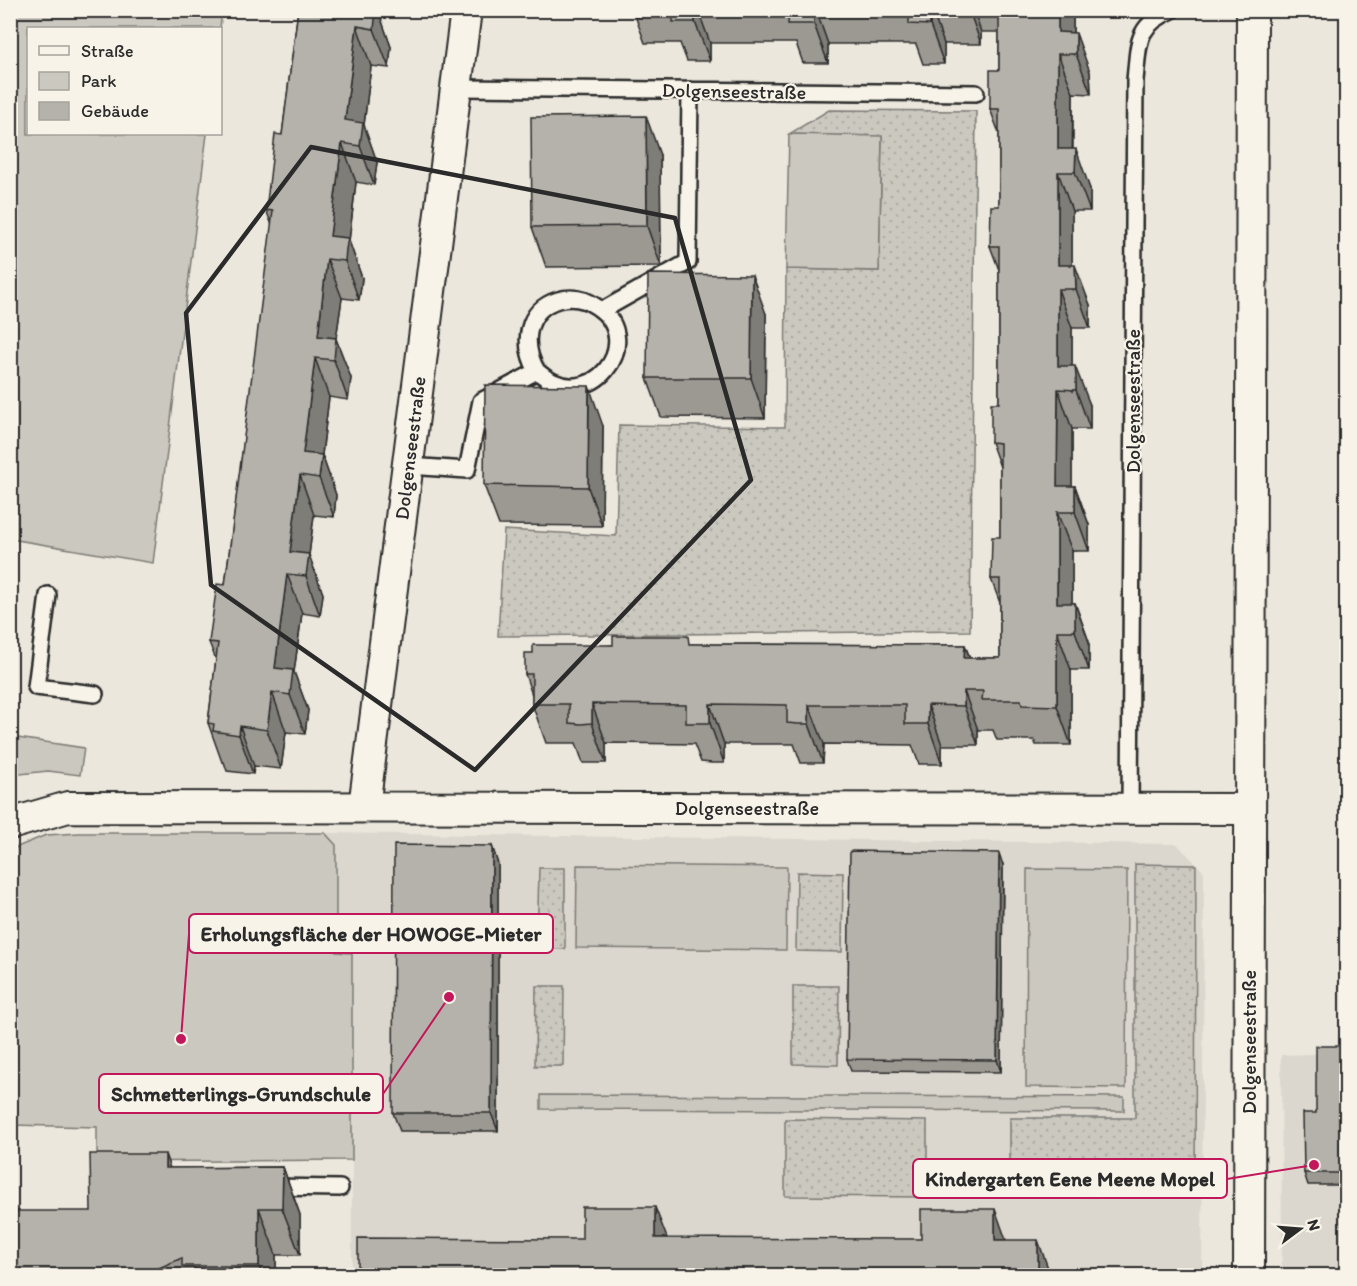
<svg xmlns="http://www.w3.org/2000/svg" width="1357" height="1286" font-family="Itim,sans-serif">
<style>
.built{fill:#dbd7ce}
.grass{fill:url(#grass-dots);stroke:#7b7a75;stroke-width:1.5}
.green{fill:#cbc8bf;stroke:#7b7a75;stroke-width:1.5}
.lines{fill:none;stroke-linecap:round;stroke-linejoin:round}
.service-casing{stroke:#2b2b2b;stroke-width:20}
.minor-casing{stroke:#2b2b2b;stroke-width:34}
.service{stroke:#f7f3e8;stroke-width:15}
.minor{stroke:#f7f3e8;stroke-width:30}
.wall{fill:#9c9993;stroke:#2b2b2b;stroke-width:1.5}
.shaded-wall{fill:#7f7d78;stroke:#2b2b2b;stroke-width:1.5}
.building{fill:#b5b2ab;stroke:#2b2b2b;stroke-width:1.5}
.marked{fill:none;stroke:#2b2b2b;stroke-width:4.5;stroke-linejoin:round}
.labels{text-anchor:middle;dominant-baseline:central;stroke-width:4.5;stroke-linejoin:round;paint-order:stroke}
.street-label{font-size:20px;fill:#2b2b2b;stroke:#f7f3e8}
.leader{fill:none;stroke:#c2185b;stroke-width:2}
.callout-dot{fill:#c2185b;stroke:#f7f3e8;stroke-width:2}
.callout{fill:#f7f3e8;stroke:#c2185b;stroke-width:2}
.callout-label{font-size:21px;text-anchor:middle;font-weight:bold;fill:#2b2b2b}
</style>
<defs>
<pattern id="grass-dots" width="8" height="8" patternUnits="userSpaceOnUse" patternTransform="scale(1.5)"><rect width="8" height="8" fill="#cbc8bf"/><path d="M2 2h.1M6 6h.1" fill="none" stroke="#aeaca4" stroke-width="1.8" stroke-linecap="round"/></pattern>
</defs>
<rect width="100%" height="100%" fill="#ebe7dd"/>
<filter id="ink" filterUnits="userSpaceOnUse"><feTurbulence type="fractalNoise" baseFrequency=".0167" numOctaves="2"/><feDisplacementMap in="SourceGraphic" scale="12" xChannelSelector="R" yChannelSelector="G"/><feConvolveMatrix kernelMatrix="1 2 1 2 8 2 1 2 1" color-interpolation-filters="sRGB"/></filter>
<g filter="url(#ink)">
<!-- built -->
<path class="built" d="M325,833L1177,844L1204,872L1202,1275H352V954L336,952V845Z
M1346,1053V1275H1282L1281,1055Z"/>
<!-- grass -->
<path class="grass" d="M829,110L976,111L970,631L498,636L504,530L616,536L619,425L785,427L786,269L879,271L882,137L789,134Z
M1135,864L1196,865L1195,1197L1010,1196V1118H1135Z
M539,868H565V949L537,948Z
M797,872L843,873L842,952L796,951Z
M536,986H564L563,1066H535Z
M793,986H839L838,1065L793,1064Z
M785,1119L927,1121V1197L785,1196Z"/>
<!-- green -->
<path class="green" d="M11,10L222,11L220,28H28V134H207L153,563L11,539Z
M789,134L882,136L879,271L786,269Z
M11,737L84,748L80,775L48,771L11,775Z
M79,833H325L336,845V952L352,953V1160L97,1162V1127L11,1125L10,850L46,835Z
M577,865L787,867L786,950L576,948Z
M1027,869L1127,870L1126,1088L1026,1087Z
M541,1095L1124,1097V1111L541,1109Z"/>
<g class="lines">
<defs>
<path id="service" d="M456,88L976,93
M603,310L688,262L690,90
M409,466L467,470L481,401L537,371C590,419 648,341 597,307C586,299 572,296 558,300C525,310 522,345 537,371
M48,595L36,687L95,694
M1130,809L1135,80C1139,44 1135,26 1172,10
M270,1187L340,1188"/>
<path id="minor" d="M364,807L466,10
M10,824L68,807L1250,809
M1249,1276L1252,10"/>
</defs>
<!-- service casing -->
<use href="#service" class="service-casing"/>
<!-- minor casing -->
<use href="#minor" class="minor-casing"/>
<!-- service -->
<use href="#service" class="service"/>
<!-- minor -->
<use href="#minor" class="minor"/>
</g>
<!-- wall -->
<path class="wall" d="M298,10H378L391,47L389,68L371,66L364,125L377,162L374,185L356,182L349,241L362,278L361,288L359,300L342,298L336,339L351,378L348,400L329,397L322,455L336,495L334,517L314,515L309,555L323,594L320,616L302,613L294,672L308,710L305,734L286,732L281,769L254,766L253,774L227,771L224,762H222L208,723L216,660L209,642L225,585L272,225L266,210L282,135Z
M633,10H1073V33L1090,72L1091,94L1073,93V149L1090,189V211H1072V265L1090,305V328H1072V366L1090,405V429H1072V486H1075L1089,525V551H1072V603H1075L1089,642V670H1071V745H1036L1034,740H997L993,730H978V745H942V764H919L912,745L824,744L823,763H801L794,744H724V763H712L701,762L694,744L606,743V763H583L576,743H546L532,704V695L525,674L533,653L613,645L691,644L965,645L970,658H1000V603L991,579L1000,537V467L991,442L999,403V270L990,246L999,206V133L990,109L999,70V32H981V44H944V64H923L916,44H828V63H803L796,43H710V61H687L680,43H645Z
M660,155L661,266L546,267L532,227Z
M766,314L765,418L661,417L647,378Z
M603,426L602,526L499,525L484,485Z
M492,846L498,864V1131H400L393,1113Z
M1003,865L1001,1072L851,1071L847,1059Z
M1347,1046V1185H1308L1304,1173L1316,1113Z
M283,1167L300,1215V1255H276V1275H10L91,1211L170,1168Z"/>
<!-- shaded-wall -->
<path class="shaded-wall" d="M361,10H378L391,47L389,68L374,29Z
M695,10H698L710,43V61L695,22Z
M813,10H816L828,44V63L814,24Z
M930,10H932L944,44V64L930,25Z
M969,10H974L981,32V44Z
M1058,10H1073V54L1058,32Z
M357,26L371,66L364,125L377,162L374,185L360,146L345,120Z
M1076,33L1090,72L1091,94L1076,54Z
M1058,54L1073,93L1072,172L1058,149Z
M646,116L660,155L661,266L647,226Z
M342,143L356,182L349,241L362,278L359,300L345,261L330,236Z
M1076,149L1090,189V211L1075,172Z
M1058,172L1072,211V289L1058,265Z
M327,259L342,298L336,339L351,378L348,400L334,360L318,336Z
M1075,265L1090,305V328L1076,289Z
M752,275L766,314L765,418L751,378Z
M1058,289L1072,328V390L1058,366Z
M315,358L329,397L319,478L303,453Z
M1075,366L1090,405V429L1076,390Z
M589,386L603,426L602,526L588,487Z
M1058,389L1072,429V512L1057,486Z
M322,455L336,495L334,517L319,478Z
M300,475L314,515L309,555L323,594L320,616L306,576L290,552Z
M1075,486L1089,525V551L1075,512Z
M1057,512L1072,551V631L1057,603Z
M287,574L302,613L294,672L308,710L305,734L290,695L275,668Z
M1075,603L1089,642V670L1075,631Z
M1057,631L1071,670V745L1057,706Z
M965,645L979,684L964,658Z
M964,691L978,730V745L964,706Z
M272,692L286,732L281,769L267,730Z
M592,704L606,743V763L592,723Z
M710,704L724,744V763L710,723Z
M809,705L824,744L823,763L809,724Z
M928,705L942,745V764L928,724Z
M240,726L254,766L253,774L239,735Z
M492,846L498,864V1131L491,1113Z
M999,853L1003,865L1001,1072L997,1060Z
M165,1154L182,1202L165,1168Z
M283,1167L300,1215V1255L282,1208Z
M655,1207L667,1238H655Z
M259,1208L276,1255V1275H262L259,1266Z
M995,1209L1006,1240H995Z
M1038,1240L1049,1271V1275H1038Z"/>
<!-- building -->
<path class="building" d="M298,10H376L374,29L357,26L345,120L363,123L360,146L342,143L330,236L348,238L346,249L345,261L327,259L318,336L336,338L334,360L315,358L303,453L322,455L319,478L300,475L290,552L309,554L306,576L287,574L275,668L293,670L290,695L272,692L267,730L240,726L239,735L213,731L214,724L208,723L218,643L209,642L217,584L225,585L273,211L266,210L275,134L282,135Z
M673,10H695V22H673Z
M789,10H813L814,24H788Z
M909,10H930V25L909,24Z
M999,10H1058V32L1076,33V54H1058V149H1076L1075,172H1058V265H1075L1076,289H1058V366H1075L1076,377V390L1058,389L1057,486H1075V512H1057V603H1075V631H1057V706L1022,705L1021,700H982L983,691H964V706L928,705V724H905V705H809V724H798L787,723V705L710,704V723H686V705L592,704V723L581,724L569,723V704H532V674H525V653H533V645H613V636H688L689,644L965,645L964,658H1000V579H991L992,537H1000V443L991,442V403H999V246H990L991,206H999V109H990V70H999Z
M646,116L647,226L532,227L531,117Z
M648,274L752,275L751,378H647Z
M485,385L589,386L588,487L484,485Z
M394,845L492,846L491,1113H393Z
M850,851L999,853L997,1060L847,1059Z
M1316,1046H1347V1173H1304L1303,1113H1316Z
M90,1154H165V1168L283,1167L282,1208H259V1266H182V1258L143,1275H10V1211H91Z
M582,1207H655V1238L921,1239V1209H995V1240H1038V1275H358V1238L582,1239Z"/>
</g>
<!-- marked area -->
<path class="marked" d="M311,147L675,218L751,480L475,770L211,585L186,313Z"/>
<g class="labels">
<!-- street labels -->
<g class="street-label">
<text transform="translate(734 91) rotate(1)">Dolgenseestraße</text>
<text transform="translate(1133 401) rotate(-90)">Dolgenseestraße</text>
<text transform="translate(410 448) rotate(-83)">Dolgenseestraße</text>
<text x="747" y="808">Dolgenseestraße</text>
<text transform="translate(1249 1042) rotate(-90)">Dolgenseestraße</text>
</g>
</g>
<!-- callouts -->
<path class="leader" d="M181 1039L189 934M449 997L383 1094M1314 1165L1227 1179"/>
<g class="callout-dot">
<circle cx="181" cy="1039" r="6"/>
<circle cx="449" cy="997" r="6"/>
<circle cx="1314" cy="1165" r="6"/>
</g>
<g class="callout">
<rect x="189" y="914" width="364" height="39" rx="6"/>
<rect x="99" y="1074" width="284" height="39" rx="6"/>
<rect x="913" y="1159" width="314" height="39" rx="6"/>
</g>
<g class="callout-label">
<text x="371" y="941">Erholungsfläche der HOWOGE-Mieter</text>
<text x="241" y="1101">Schmetterlings-Grundschule</text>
<text x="1070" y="1186">Kindergarten Eene Meene Mopel</text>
</g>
<!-- margin -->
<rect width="1357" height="1286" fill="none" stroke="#f7f3e8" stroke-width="36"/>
<rect x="18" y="18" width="1321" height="1250" fill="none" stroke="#2b2b2b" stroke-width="2" filter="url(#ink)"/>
<!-- legend -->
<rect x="27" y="27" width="195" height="108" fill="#f7f3e8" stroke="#a5a39c" stroke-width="1.5"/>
<rect x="39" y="46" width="30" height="9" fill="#f7f3e8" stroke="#a5a39c" stroke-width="1.5"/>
<text x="81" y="57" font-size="18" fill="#2b2b2b">Straße</text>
<rect x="39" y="72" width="30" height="18" fill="#cbc8bf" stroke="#a5a39c" stroke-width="1.5"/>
<text x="81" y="87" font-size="18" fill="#2b2b2b">Park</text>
<rect x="39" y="102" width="30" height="18" fill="#b5b2ab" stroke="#a5a39c" stroke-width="1.5"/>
<text x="81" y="117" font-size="18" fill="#2b2b2b">Gebäude</text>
<!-- north arrow -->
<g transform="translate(1300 1229) rotate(74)" stroke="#f7f3e8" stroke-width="4.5" paint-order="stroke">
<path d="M0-4.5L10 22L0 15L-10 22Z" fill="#2b2b2b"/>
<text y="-9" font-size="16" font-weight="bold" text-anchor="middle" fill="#2b2b2b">N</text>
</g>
</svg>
